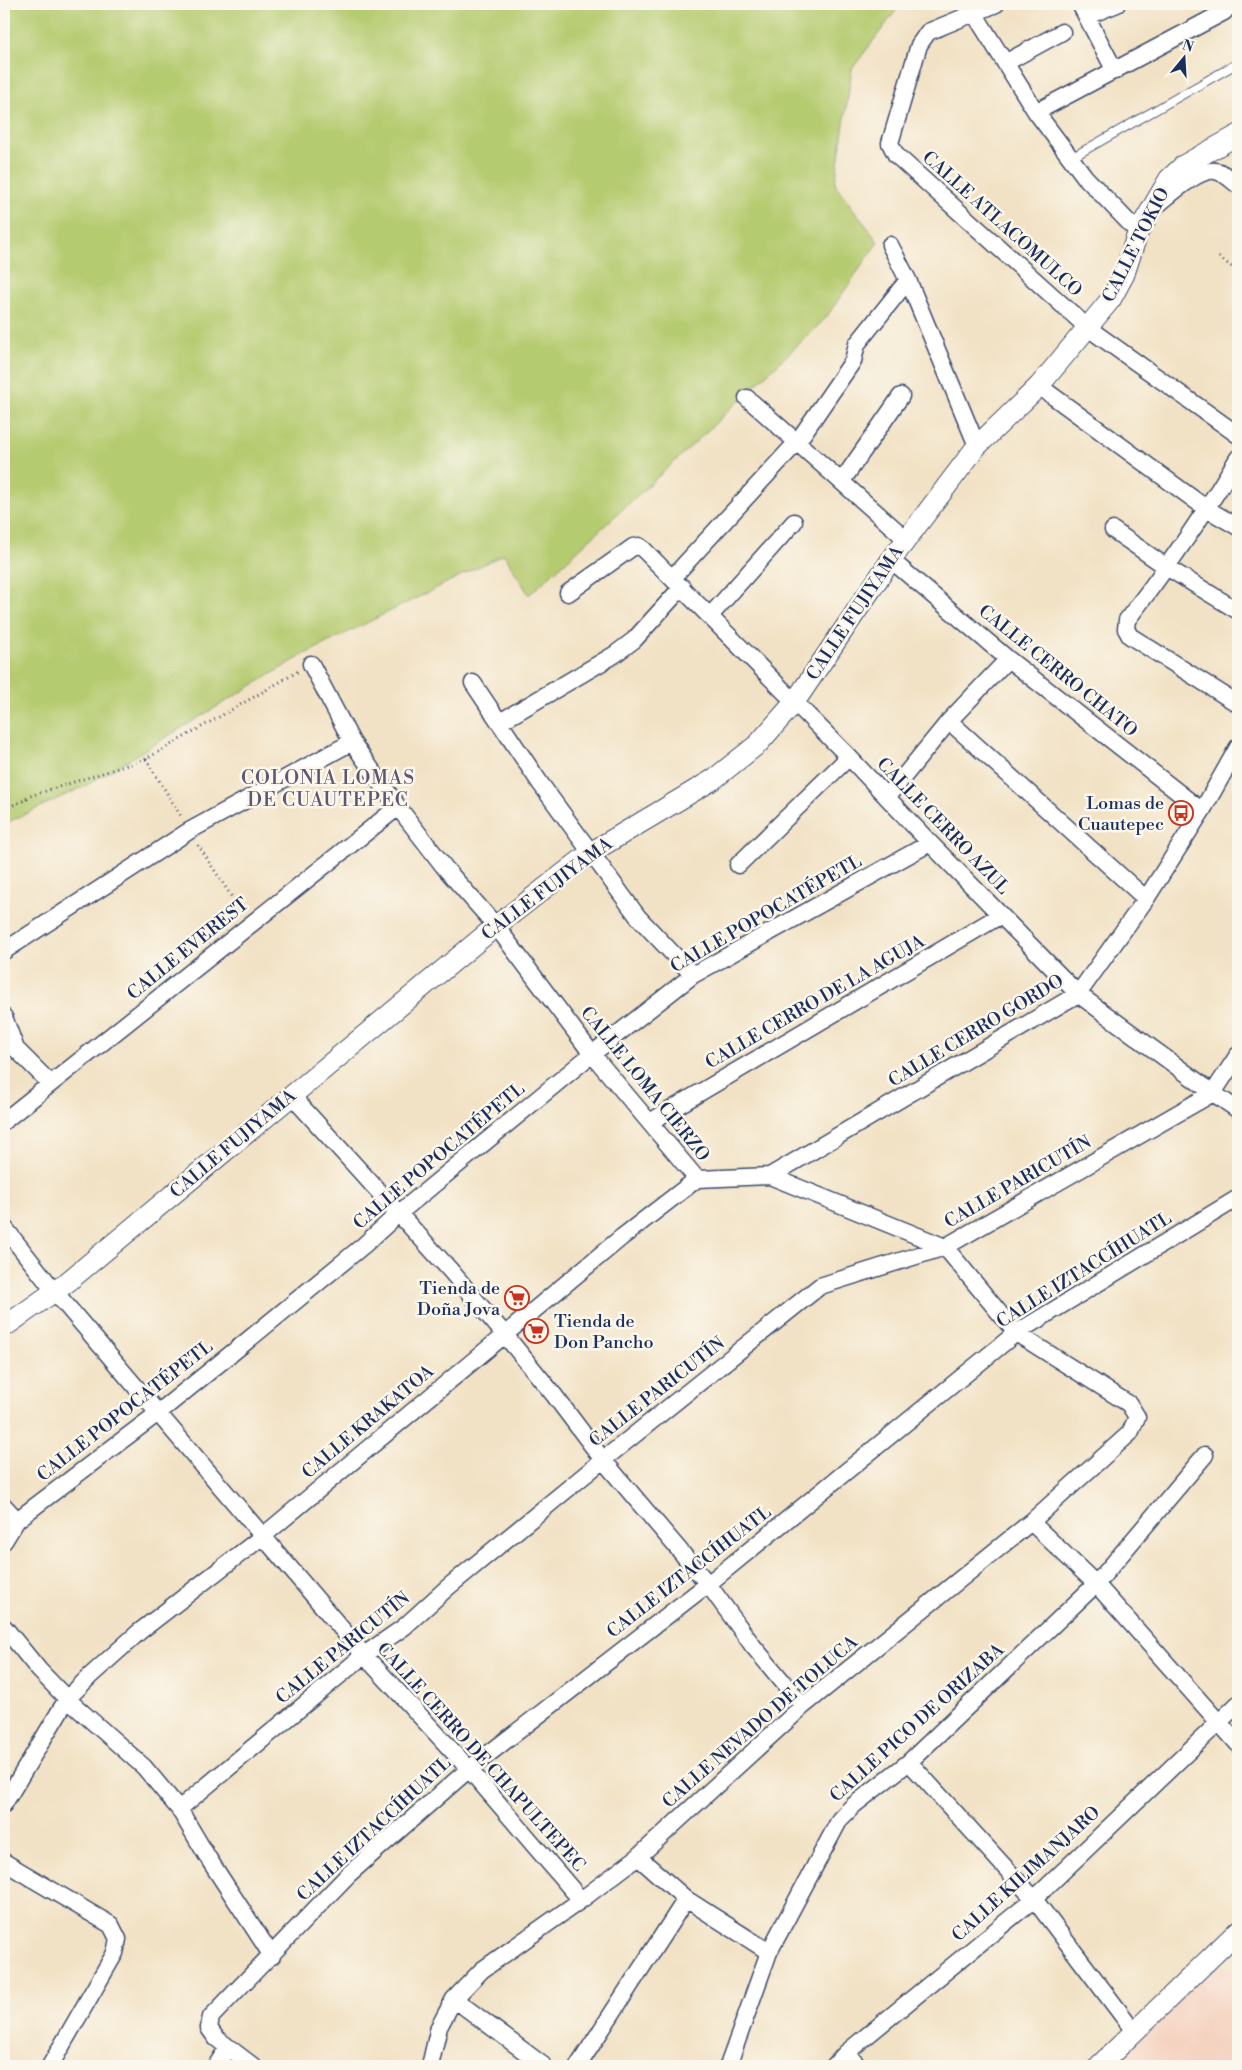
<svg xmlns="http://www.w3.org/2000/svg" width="1242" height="2070" font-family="'Libre Bodoni',serif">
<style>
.built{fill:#f5d3c1}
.green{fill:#b5cb70;stroke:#687d67}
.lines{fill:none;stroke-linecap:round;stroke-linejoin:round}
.service-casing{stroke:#3b4a6d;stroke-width:10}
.minor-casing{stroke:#3b4a6d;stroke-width:19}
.tertiary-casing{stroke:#3b4a6d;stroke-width:22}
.path{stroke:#3b4a6d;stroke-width:3;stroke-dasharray:1 4;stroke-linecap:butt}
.service{stroke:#fff;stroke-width:8}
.minor{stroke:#fff;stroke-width:16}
.tertiary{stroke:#fff;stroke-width:20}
.labels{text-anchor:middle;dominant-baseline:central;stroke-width:5;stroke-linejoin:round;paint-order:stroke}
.street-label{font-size:18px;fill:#1b2f5e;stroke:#fbf7ec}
.poi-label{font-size:18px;fill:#1b2f5e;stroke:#fbf7ec;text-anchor:end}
.neighbourhood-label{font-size:19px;letter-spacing:1px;fill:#5f5673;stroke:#fbf7ec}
</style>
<rect width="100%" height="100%" fill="#fbf7ec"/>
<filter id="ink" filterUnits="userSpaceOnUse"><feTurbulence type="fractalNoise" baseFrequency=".02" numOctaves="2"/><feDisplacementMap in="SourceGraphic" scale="10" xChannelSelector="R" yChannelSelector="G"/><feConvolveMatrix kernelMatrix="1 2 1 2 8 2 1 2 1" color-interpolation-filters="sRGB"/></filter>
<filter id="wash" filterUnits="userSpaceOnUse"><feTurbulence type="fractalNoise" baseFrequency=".0096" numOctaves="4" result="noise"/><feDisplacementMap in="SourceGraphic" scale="20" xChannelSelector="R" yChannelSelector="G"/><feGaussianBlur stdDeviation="1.12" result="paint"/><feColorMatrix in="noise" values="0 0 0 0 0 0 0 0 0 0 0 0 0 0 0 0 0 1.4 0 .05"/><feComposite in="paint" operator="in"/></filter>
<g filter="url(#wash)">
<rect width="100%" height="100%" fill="#f2e2c5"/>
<!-- built -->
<path class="built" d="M1215,1963L1238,1974V2066H1112Z"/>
<!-- green -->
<path class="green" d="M4,4H901L852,69L835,184L878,242L825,319L685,452L529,595L504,554L303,655L85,786L4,824Z"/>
</g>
<g filter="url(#ink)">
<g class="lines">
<defs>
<path id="service" d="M1071,158L1238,63"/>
<path id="minor" d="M996,4L928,32L919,45L890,143L896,155L1088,328L1238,435
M1080,4L1115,71
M974,13L1036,112L1085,177L1138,232
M1087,16L1117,4
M1005,63L1062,32
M1036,112L1224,12L1231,4
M1155,207C1167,197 1199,168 1215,171C1224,172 1231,180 1238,185
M890,245L908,280L977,446
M1039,386L1207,509L1238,527
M747,398L906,539
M1238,458C1204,515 1167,568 1127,620L1126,629L1130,636L1238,704
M842,481L901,396
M1113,530L1168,568L1238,611
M891,560L1008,659L1202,811
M673,577L798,441L853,361L857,344L908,280
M568,593L633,547L639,546L643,549L849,757L930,843L1078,994L1213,1093L1238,1110
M710,616L794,522
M311,664L352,742L398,807L445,868L496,926L592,1054L697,1179L770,1176L945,1247L1016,1333L1129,1404L1137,1417L1130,1433L1031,1522L803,1706L638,1857L581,1900L482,1970L454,1999L439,2027L430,2066
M473,683L540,783L638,917L693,975
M949,721L1146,899
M500,722L614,655L634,640L682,587
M887,797L949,721L1008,659
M738,865L849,757
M4,951L189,831L352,742
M4,1017L16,1049L50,1083
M291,1095L450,1270L505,1335L554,1395L603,1460L708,1584L753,1646L803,1706
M4,1121L398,807
M650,1122L1001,915
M770,1176L1078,994L1146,899L1202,811L1238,747
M4,1227L55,1292L364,1655L469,1769L581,1900
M4,1506L17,1520
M1031,1522L1096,1584L1238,1744
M4,1541L17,1520L158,1413L242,1345L364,1245L398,1214L592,1054L693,975L930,843
M4,1627L39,1670L67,1699L144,1767L179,1809L210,1861L272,1956
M909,1762L1034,1899L1134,2031
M4,1804L67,1699L90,1676L139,1632L263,1536L622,1237L697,1179
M179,1809L364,1655L404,1627L447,1588L603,1460L820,1286L945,1247L1213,1093L1238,1055
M638,1857L686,1899L769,1952
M4,1862L111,1925L118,1939L115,1953L50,2066
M454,1999L544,2066
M846,2053L858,2066
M216,2066L228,2047
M253,2066L216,2038L209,2028L211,2017L349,1874L469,1769L708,1584L1016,1333L1238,1198
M578,2066L686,1899
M728,2066L769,1952L840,1819L854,1805L909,1762L1096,1584L1205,1455
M834,2066L846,2053L1034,1899L1238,1704"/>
<path id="tertiary" d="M4,1327L65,1284L496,926L590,853L714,779L758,744L794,703L891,560L977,446L1039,386L1111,299L1124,275L1138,232L1169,179L1184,165L1238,135
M1099,2066L1238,1931"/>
</defs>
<!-- service casing -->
<use href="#service" class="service-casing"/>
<!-- minor casing -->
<use href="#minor" class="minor-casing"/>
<!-- tertiary casing -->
<use href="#tertiary" class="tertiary-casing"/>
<!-- path -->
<path class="path" d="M1219,257L1238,272
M146,759L182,818
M4,809L27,799L24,798L146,759L299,671
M198,845L241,911"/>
<!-- service -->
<use href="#service" class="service"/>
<!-- minor -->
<use href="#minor" class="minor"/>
<!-- tertiary -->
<use href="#tertiary" class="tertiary"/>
</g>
</g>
<!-- icons -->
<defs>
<symbol id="bus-ring" viewBox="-11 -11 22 22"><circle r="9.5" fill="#fbf7ec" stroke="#c8321e" stroke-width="1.5"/><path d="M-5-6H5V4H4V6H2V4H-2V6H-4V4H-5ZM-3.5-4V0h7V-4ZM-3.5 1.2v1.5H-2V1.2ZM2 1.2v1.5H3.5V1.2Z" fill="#c8321e"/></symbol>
<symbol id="supermarket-ring" viewBox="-11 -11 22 22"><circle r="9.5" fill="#fbf7ec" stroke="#c8321e" stroke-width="1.5"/><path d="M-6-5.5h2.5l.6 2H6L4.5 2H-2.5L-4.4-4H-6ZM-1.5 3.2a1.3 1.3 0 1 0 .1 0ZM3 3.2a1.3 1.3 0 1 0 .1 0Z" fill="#c8321e"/></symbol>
</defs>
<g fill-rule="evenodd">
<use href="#bus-ring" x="1167" y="799" width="28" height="28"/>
<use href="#supermarket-ring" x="503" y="1284" width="28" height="28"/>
<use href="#supermarket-ring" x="522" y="1317" width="28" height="28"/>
</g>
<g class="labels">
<!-- street labels -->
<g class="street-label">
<text transform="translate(1002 224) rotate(42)">CALLE ATLACOMULCO</text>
<text transform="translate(1136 245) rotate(-63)">CALLE TOKIO</text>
<text transform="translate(855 613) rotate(-56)">CALLE FUJIYAMA</text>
<text transform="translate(1058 671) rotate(39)">CALLE CERRO CHATO</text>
<text transform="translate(943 826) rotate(46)">CALLE CERRO AZUL</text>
<text transform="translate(547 889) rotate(-37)">CALLE FUJIYAMA</text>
<text transform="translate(766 914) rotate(-30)">CALLE POPOCATÉPETL</text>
<text transform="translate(188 949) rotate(-39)">CALLE EVEREST</text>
<text transform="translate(815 1002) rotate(-30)">CALLE CERRO DE LA AGUJA</text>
<text transform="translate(976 1031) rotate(-31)">CALLE CERRO GORDO</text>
<text transform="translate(645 1084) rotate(51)">CALLE LOMA CIERZO</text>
<text transform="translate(233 1144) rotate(-40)">CALLE FUJIYAMA</text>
<text transform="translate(439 1156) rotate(-40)">CALLE POPOCATÉPETL</text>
<text transform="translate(1018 1182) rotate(-30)">CALLE PARICUTÍN</text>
<text transform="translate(1084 1270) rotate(-32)">CALLE IZTACCÍHUATL</text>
<text transform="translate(657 1392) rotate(-38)">CALLE PARICUTÍN</text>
<text transform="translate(125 1411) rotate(-38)">CALLE POPOCATÉPETL</text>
<text transform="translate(368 1422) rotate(-40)">CALLE KRAKATOA</text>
<text transform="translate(689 1572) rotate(-38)">CALLE IZTACCÍHUATL</text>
<text transform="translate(343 1648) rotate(-39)">CALLE PARICUTÍN</text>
<text transform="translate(760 1722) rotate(-41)">CALLE NEVADO DE TOLUCA</text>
<text transform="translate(917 1723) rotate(-42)">CALLE PICO DE ORIZABA</text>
<text transform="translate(481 1757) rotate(48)">CALLE CERRO DE CHAPULTEPEC</text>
<text transform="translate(374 1829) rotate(-43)">CALLE IZTACCÍHUATL</text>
<text transform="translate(1026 1874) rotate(-42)">CALLE KILIMANJARO</text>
</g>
<!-- poi labels -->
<g class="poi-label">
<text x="1164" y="803">Lomas de<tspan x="1164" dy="21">Cuautepec</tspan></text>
<text x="500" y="1288">Tienda de<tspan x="500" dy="21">Doña Jova</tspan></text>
<text x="554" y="1321" text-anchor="start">Tienda de<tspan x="554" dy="21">Don Pancho</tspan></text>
</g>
<!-- neighbourhood labels -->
<g class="neighbourhood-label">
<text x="328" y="778">COLONIA LOMAS<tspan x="328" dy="22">DE CUAUTEPEC</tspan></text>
</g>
</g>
<!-- margin -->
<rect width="1242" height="2070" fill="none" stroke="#fbf7ec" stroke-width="20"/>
<!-- north arrow -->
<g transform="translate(1184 58) rotate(18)" stroke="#fbf7ec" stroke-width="4" paint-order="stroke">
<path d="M0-4L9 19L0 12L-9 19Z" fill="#1b2f5e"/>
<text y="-8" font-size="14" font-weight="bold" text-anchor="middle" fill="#1b2f5e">N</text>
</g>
</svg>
